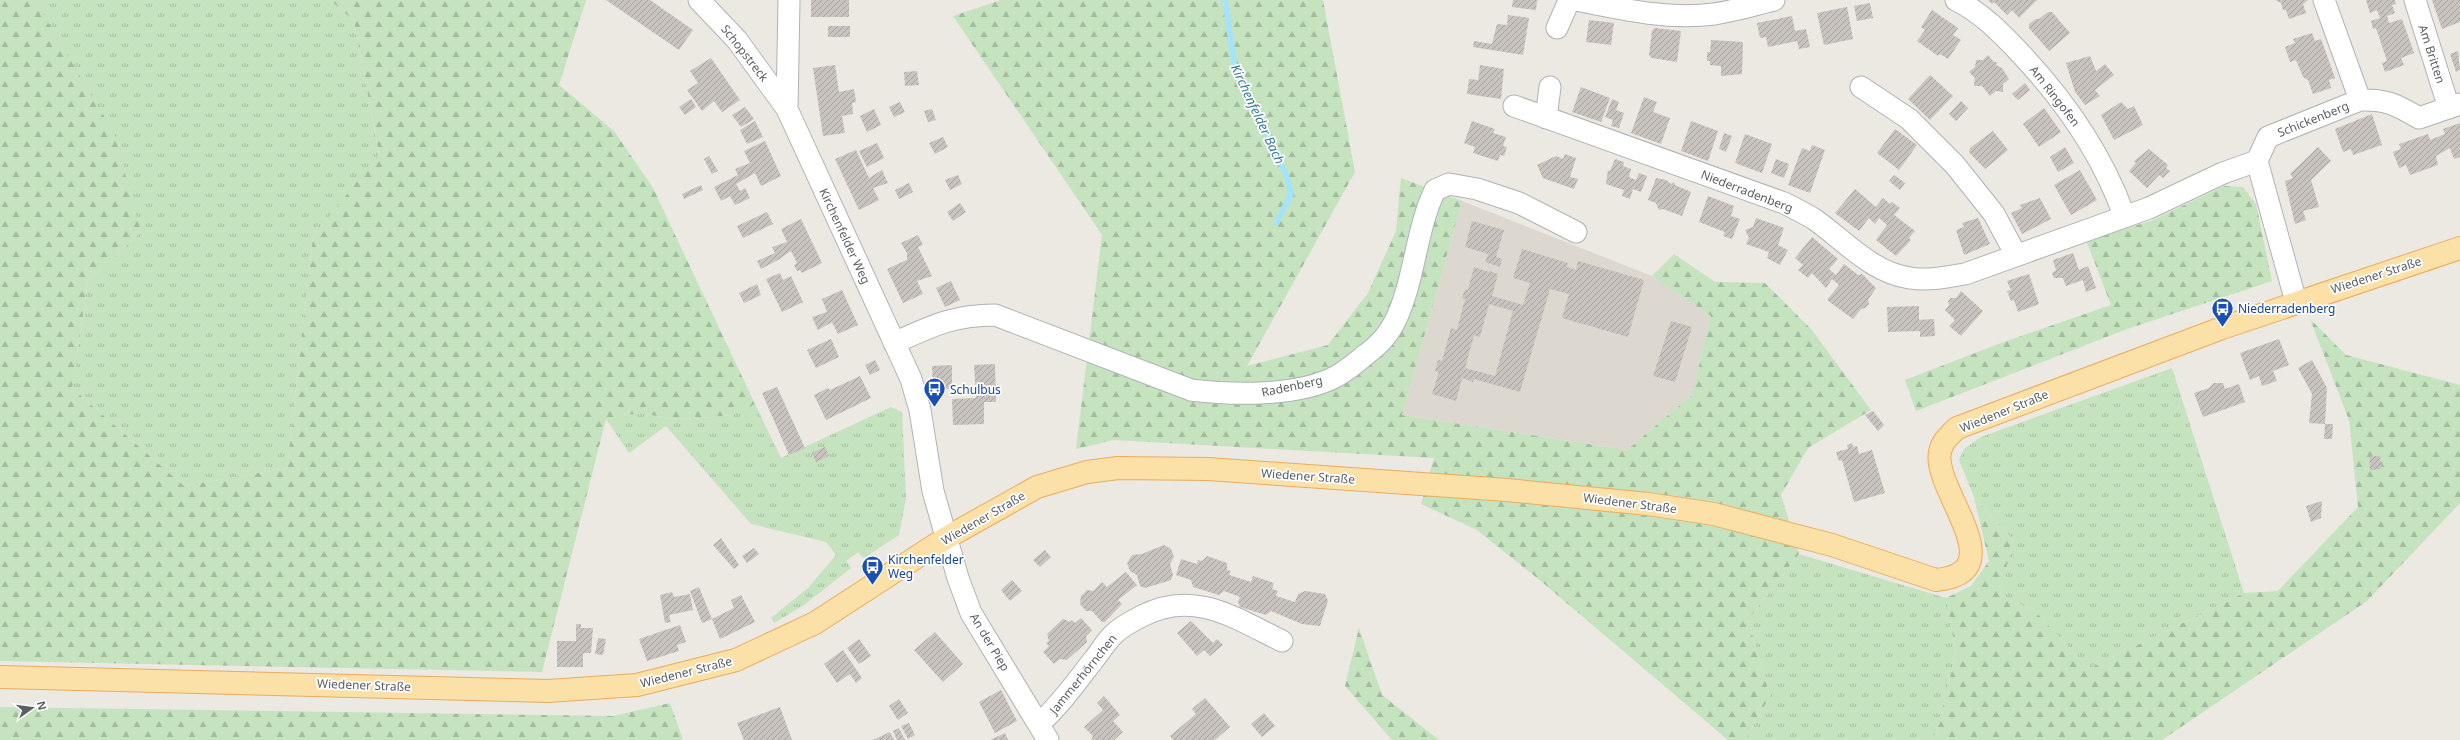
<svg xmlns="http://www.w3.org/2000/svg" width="2460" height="740" font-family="'Noto Sans',sans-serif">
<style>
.education{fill:#dcd8d0}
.grass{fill:url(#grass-tufts)}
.forest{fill:url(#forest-firs)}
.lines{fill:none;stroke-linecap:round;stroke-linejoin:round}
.stream{stroke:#a3e3fb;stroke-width:5.5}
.building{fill:url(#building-hatch);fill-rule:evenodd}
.minor-casing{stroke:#afb3b7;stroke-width:23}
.major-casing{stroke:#ebac5c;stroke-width:24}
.minor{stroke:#fff;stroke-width:21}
.major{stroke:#fbe0a7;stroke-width:22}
.labels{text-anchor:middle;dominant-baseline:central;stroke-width:3.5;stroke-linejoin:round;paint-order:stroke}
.street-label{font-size:12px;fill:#5a5f62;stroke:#fff}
.transit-label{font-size:12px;fill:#164399;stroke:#fff;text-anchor:start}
.water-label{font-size:13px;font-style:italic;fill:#3c7a9b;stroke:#fff}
</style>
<defs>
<pattern id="grass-tufts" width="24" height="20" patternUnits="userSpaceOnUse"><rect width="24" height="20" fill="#c5e3bf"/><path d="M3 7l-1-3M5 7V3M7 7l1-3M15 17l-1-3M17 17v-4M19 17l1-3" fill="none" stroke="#a3bb9f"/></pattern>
<pattern id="forest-firs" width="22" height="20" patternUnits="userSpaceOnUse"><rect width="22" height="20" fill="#c5e3bf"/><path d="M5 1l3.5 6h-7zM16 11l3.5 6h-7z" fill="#a3bb9f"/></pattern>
<pattern id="building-hatch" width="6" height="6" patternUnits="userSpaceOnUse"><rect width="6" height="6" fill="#c8c3bf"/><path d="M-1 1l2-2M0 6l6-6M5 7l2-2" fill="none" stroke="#a5a29f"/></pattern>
</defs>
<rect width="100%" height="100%" fill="#ece8e2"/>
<!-- education -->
<path class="education" d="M1462,201L1652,276L1711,316L1692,395L1627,450L1402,415Z"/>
<!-- grass -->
<path class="grass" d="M37,0H330L354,21L379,155L313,237L287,468L184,486L72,388L88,281L141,232L37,4Z
M2172,368L2244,593L2089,669L2035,611L2000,595L2013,540L1974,497L1959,460L1964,449L1981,437Z
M755,404L781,458L891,407L902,412L906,498L899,535L864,558L858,552L846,561L851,568L804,605L774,623L771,618L808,588L836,555L826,542L751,524L666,426L629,453L606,419L639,413L680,420L732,415Z
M1799,554L1946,598L1956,653L1936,734L1930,740H1745L1770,696L1748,620Z"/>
<!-- forest -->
<path class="forest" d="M0,0H37V4L114,133L141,232L88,281L72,388L184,486L287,468L313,237L379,154L354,21L330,0H586L559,85L614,131L653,188L755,404L732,415L680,420L639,413L606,419L542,672L0,661Z
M1001,0H1323L1355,172L1247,366L1328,345L1368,293L1396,231L1401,178L1462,201L1402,415L1627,450L1692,395L1711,316L1652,276L1674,254L1715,282L1765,283L1811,329L1871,410L1808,448L1781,495L1799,554L1748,620L1770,696L1745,740H1728L1542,582L1477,530L1421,504L1434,458L1114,440L1076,449L1102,235L953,16Z
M2224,186L2243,187L2256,204L2272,281L2127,329L1916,411L1905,380L2001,343L2111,305L2086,240L2151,221Z
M2310,319L2346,355L2460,385V503L2367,601L2162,740H1930L1936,734L1956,653L1946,598L1971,586L1989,561L1974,497L2013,540L2000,595L2035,611L2089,669L2244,593L2278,591L2358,507L2349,420Z
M1359,628L1382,695L1439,740H1392L1345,686Z
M670,703L683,740H0V707L613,716Z"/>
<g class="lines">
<!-- stream -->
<path class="stream" d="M1225,0L1234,63L1248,98L1265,127L1287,177L1291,195L1276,223"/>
</g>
<!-- building -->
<path class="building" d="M606,0H650L693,30L679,50Z
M811,0H849V17H811Z
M1513,0H1539L1537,1L1536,10L1512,7Z
M1988,0H2037L2019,18L2012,10L2007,15L1994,2L1992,4Z
M2275,0H2308L2303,4L2306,13L2289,19L2286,10H2283L2281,3Z
M2366,0H2395L2396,4L2392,5L2395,13L2387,16L2389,23L2402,19L2414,53L2401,58L2404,65L2385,72L2382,63L2387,61L2376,28L2373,29L2371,21L2380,18L2377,10L2370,13Z
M2432,0H2460V22L2442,29Z
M1870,3L1873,18L1857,21L1854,6Z
M1847,7L1853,39L1824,45L1817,13Z
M1932,10L1958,28L1953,35L1961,40L1948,59L1940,54L1938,56L1917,41L1925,30L1921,27Z
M2048,12H2052L2070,33L2049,51L2029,28V24L2036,19H2039Z
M1508,15L1529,18L1523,55L1473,47L1474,41L1492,44L1497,24L1507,25Z
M1792,16L1795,31L1806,29L1810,47L1799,49L1797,41L1768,47L1766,37L1760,38L1757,23Z
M1589,20L1614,23L1611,45L1586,42Z
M828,26H850V37H828Z
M1655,28L1681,31L1677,62L1652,58L1649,55L1652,31Z
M2312,33L2315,41L2321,39L2335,78L2329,80L2331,88L2313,94L2308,80L2303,77L2296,60L2290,62L2285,47L2295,43L2293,39Z
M1711,40L1743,42L1742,74L1721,76V66L1710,65V61H1707V52H1710Z
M2458,51L2460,70L2456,72L2450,54Z
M1988,55L1994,62H1997L1996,65L2002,68L2009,79L2003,84V92L1996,91L1990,96L1982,86H1974L1975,78L1969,72L1975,67L1976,60H1983Z
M2090,56L2096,71L2105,64L2114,75L2095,90L2100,96L2085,105L2075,92L2066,63Z
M711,58L740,100L722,112L714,101L702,111L687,90L698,83L690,71Z
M835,65L839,92L854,89L856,102L852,103L853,114L842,116L845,133L823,136L813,68Z
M1480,65L1504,69L1501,99L1467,94L1469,79L1478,80Z
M917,71L919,85L905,86L904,72Z
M1930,75L1953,96L1930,120L1908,99Z
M2025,83L2030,90L2018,100L2012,94Z
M1581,87L1610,98L1601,122L1572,112Z
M1644,97L1657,102L1653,112L1670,118L1661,144L1631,133Z
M691,99L696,107L685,115L679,107Z
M1612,99L1619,102L1616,110L1624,113L1619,128L1611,126L1613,120L1605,117Z
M1961,101L1968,108L1956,121L1949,114Z
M900,102L905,112L894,117L889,107Z
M2121,102L2128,109L2134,106L2143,125L2114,140L2101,115Z
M745,107L754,119L741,127L732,115Z
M2044,108L2061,132L2039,147L2023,124Z
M874,109L881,125L867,132L860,116Z
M932,109L936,120L928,122L924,111Z
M2372,114L2382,145L2353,155L2351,149L2343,152L2335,129Z
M755,121L763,137L747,144L740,130Z
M1472,121L1495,129L1493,133L1506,137L1503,146L1507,147L1504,156L1500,155L1498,161L1473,153L1475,147L1464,143Z
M1691,121L1718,131L1708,161L1681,151Z
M2460,123V157L2454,159L2450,148L2436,156L2438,165L2410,175L2406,165L2399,168L2393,152L2401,149L2399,144L2428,134L2430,140L2445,134L2443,129Z
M1895,129L1917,145L1899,170L1877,153Z
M1993,131L2008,150L1985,169L1969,152L1970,148Z
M1724,133L1732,136L1726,152L1719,149Z
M1745,134L1772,144L1762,173L1735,163Z
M943,137L948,147L935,154L929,143Z
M765,141L781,176L761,186L755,173L736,184L740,191L745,188L750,198L735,205L730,196L721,201L714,187L738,175L735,169L750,163L744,151Z
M877,143L884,158L867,167L859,151Z
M1812,145L1825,150L1810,193L1788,185L1802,148L1810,151Z
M2065,147L2074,163L2058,172L2050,157Z
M2318,147L2331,161L2311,180L2319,207L2303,211L2306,220L2295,224L2285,181L2293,178L2290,174Z
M2149,149L2168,165L2166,168L2170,171L2163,178L2159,175L2147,188L2129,171L2136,163L2134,161Z
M856,150L869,178L882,170L888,183L873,188L879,200L859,210L835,159Z
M1565,154L1576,158L1570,177L1578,179L1574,189L1543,178L1537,165L1556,156L1563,159Z
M709,156L718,171L712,174L704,159Z
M1615,159L1624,162L1623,166L1631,169L1629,177L1636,180L1639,173L1647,176L1641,192L1633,189L1630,199L1622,196L1624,190L1606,184L1608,170L1610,171Z
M1776,159L1789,164L1784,178L1771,173Z
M2080,170L2097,200L2071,215L2054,185Z
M958,175L962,184L950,190L945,180Z
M1894,175L1905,183L1900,190L1889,181Z
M1656,178L1666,180L1671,184L1674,182L1675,185L1691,192L1682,216L1663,209L1659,210L1656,203L1648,200Z
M909,183L913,192L899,199L895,190Z
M701,185L703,190L684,199L682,194Z
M1855,189L1876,207L1883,198L1890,204L1892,202L1900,208L1894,215L1915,231L1909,238L1911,240L1896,256L1876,240L1887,225L1879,218L1875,224L1869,218L1859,231L1835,213Z
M1708,196L1734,206L1731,216L1740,219L1732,239L1723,236L1725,232L1699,222Z
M2040,198L2051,219L2022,234L2011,213L2022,208L2020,205Z
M960,203L966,212L953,221L947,212Z
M767,212L773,224L743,238L737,226Z
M1756,218L1784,228L1778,245L1788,250L1780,265L1767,258L1769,252L1746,244L1749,238L1745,230L1753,227Z
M1978,218L1990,244L1964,255L1956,230L1964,227L1962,223Z
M801,219L822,263L802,273L800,270L797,271L794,265L797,263L791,251L778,260L761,269L757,261L775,253L772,247L787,242L781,229Z
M1472,221L1504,230L1496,257L1502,259L1500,267L1485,262L1488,254L1465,247Z
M918,235L923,245L918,247L932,276L917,281L923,294L903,303L887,269L907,260V253L901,243Z
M1812,237L1838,259L1829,269L1836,275L1844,264L1858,275L1862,274L1876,288L1868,300L1869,304L1865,308L1861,309L1853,319L1827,300L1839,285L1832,279L1826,288L1812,273L1808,278L1798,270L1803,265L1795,258Z
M1522,249L1568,263L1567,267L1576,270L1578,261L1644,280L1628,337L1562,318L1569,294L1550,289L1520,392L1474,379L1473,382L1462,378L1456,401L1432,394L1439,372L1435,371L1438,360L1442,361L1451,328L1457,330L1465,299L1462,298L1465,289L1468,290L1474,267L1489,272L1492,270L1491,272L1498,274L1492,296L1523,305L1530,283L1513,278ZM1489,304L1513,311L1495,376L1465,368L1474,335L1480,337Z
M2073,253L2079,270L2088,266L2096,288L2086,292L2083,280L2066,286L2063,278H2054L2052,273L2056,270L2053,260Z
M780,273L783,280L791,276L803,302L782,312L766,279Z
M2029,274L2039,304L2018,312L2014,300L2011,301L2007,291L2011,290L2007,281Z
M951,281L960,300L945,307L936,288Z
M757,284L761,295L744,303L739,293Z
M842,290L858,325L838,334L832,322L818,330L812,317L827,312L822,299Z
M1961,291L1983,311L1961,336L1949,326L1955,320L1945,310L1949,305L1948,301L1951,298H1956Z
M1919,306V320L1934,319L1935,336L1920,337V331L1888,332L1887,307Z
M1671,321L1692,327L1675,382L1653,376Z
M831,339L839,357L816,368L807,350Z
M2279,339L2289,365L2273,371L2277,381L2262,386L2259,376L2250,380L2240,353Z
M875,360L880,370L870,375L865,365Z
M2312,360L2327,388L2325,424L2309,423L2312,394L2298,368Z
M995,364L996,402H984V424L953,425L952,399L976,398L974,365Z
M952,365V389H933L932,366Z
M860,376L871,398L826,420L814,395L828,388L830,390Z
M2214,383H2223L2225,389L2239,384L2245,402L2203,417L2194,393L2209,388Z
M777,387L805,448L789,455L762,393Z
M1873,411L1884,425L1878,431L1865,415Z
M2325,424H2333L2332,439H2324Z
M1852,443L1853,447L1857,446L1859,454L1872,450L1885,493L1854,502L1842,460L1839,461L1836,452L1848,449L1847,445Z
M825,447L829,456L816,462L812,453Z
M2369,456H2380L2381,469L2370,470Z
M2322,501L2321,518L2311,522L2306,506Z
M721,538L739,565L734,569L713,545Z
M1164,545L1171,549L1174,557L1170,564L1173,575L1171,580L1145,588L1140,586L1137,575L1130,571L1127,563L1132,555L1142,554Z
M754,548L759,554L747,563L742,556Z
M1045,550L1051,557L1040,567L1033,560Z
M1207,556L1227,563V570L1231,571L1229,575L1251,582L1253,576L1274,583L1272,589L1278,591L1276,596L1295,602L1298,594L1305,591L1325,594L1328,601L1320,626L1302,624L1271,611L1266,615L1240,607L1238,602L1240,597L1224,591L1219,595L1193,587L1191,580L1176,575L1181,559L1197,564L1198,560L1202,561Z
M1126,572L1137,585L1118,600L1122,604L1105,622H1102L1092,611H1086L1080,604L1081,596L1087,590L1093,591L1102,582L1107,587Z
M1012,580L1022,591L1010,601L1001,590Z
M699,587L712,619L702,623L690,591Z
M672,592L674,597L690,594L693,610L669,615L671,622L665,623L660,595Z
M741,595L755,622L720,639L712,619L734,608L731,600Z
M1081,618L1092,630L1086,636L1087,642L1067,660L1060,659L1054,664L1043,652L1049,646L1046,643L1049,641L1047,634L1063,619L1070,622L1072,620L1075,623Z
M1191,621L1213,643L1217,639L1223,645L1210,656L1204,650L1197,656L1177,633Z
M576,624H581V628H593L591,653H583V667H557V641H576Z
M680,625L686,642L677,645L679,651L647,661L639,639Z
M935,632L963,664L943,682L914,650Z
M598,638L606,639L603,655L595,654Z
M859,639L871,656L859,664L847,648Z
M843,650L862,678L856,683L850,674L837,683L824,664Z
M1001,690L1017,721L995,733L979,702Z
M1104,696L1120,715L1113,721L1123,732L1114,740H1091L1093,736L1084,727L1103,710L1097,703Z
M1205,698L1230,727L1215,740H1173L1170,736L1196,714L1192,709Z
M899,699L908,713L898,720L889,706Z
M780,707L792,740H744L737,723Z
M1264,713L1275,726L1262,737L1251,724Z
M909,723L915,735L908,739L901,726Z
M899,728L905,740H897L893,731Z
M890,732L894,740H873Z
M1005,733L1008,740H990Z"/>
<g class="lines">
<defs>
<path id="minor" d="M699,0L737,40L787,109
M789,0L787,109L911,379L920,410L933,491L958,578L971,613L1048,740
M1956,0C1982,13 2001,33 2021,54C2066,102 2102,154 2124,215
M2324,0L2360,100
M2415,0L2449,108
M1557,28L1568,3L1576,0C1620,9 1668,20 1714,14C1734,11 1754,5 1774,0
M1861,87L1909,119L1955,165L1994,214L2016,255
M1514,106L1784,203C1794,208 1804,213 1814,219C1844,240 1872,273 1910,278C1929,281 1946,277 1965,274L2149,208L2223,173L2257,161
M1546,118L1550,87
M2257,161L2268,137L2360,100C2386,99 2397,105 2419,118L2460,104
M2257,161L2296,302
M894,343C932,326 953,315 995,315L1191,390C1233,395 1298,397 1337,376C1347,370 1356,363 1364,356C1379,345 1389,335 1397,317C1415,277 1416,230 1435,190L1449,184L1477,189L1519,203L1576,232
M1040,723C1061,704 1077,681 1095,658C1101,651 1106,641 1114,634C1121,627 1132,621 1142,616C1194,589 1235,618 1282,641"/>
<path id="major" d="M0,677L548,691L637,685L736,660L815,623L946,538L1037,487L1087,472L1118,468L1208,469L1507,490L1648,504L1714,514L1832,545L1936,580C2016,572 1932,490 1940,452C1942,441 1949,436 1957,428L2222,328L2460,248"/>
</defs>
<!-- minor casing -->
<use href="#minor" class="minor-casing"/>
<!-- major casing -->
<use href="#major" class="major-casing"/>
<!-- minor -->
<use href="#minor" class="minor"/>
<!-- major -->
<use href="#major" class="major"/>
</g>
<!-- icons -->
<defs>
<symbol id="bus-pin" viewBox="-11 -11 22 30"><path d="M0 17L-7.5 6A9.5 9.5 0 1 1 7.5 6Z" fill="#1a4fb4" stroke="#fff"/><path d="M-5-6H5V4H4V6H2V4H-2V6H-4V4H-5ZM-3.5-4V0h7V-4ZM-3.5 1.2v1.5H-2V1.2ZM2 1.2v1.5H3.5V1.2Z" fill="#fff"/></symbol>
</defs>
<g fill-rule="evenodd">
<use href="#bus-pin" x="2210" y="296" width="25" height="34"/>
<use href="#bus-pin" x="922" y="376" width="25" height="34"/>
<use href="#bus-pin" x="860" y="554" width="25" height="34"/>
</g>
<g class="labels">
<!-- street labels -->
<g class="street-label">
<text transform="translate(745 53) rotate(52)">Schopstreck</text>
<text transform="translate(2432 54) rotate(72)">Am Britten</text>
<text transform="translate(2055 96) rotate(52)">Am Ringofen</text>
<text transform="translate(2313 119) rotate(-22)">Schickenberg</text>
<text transform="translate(1747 191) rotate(21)">Niederradenberg</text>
<text transform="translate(845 236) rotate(65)">Kirchenfelder Weg</text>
<text transform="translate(2376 275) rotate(-18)">Wiedener Straße</text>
<text transform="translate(1292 386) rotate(-12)">Radenberg</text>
<text transform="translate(2004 411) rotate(-22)">Wiedener Straße</text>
<text transform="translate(1308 476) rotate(4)">Wiedener Straße</text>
<text transform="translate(1630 503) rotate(7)">Wiedener Straße</text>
<text transform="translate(983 518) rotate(-30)">Wiedener Straße</text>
<text transform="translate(990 642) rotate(59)">An der Piep</text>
<text transform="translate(686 672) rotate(-14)">Wiedener Straße</text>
<text transform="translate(1083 674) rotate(-51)">Jammerhörnchen</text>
<text transform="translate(364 685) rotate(2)">Wiedener Straße</text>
</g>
<!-- transit labels -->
<g class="transit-label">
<text x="2238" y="308">Niederradenberg</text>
<text x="950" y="389">Schulbus</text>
<text x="888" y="559">Kirchenfelder<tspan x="888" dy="14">Weg</tspan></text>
</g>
<!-- water labels -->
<g class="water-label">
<text transform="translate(1258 114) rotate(65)">Kirchenfelder Bach</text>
</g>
</g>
<!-- north arrow -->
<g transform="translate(32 708) rotate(76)" stroke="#ffffff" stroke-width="3" paint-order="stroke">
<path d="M0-3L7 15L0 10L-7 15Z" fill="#5a5f62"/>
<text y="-6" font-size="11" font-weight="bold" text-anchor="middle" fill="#5a5f62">N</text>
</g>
</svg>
